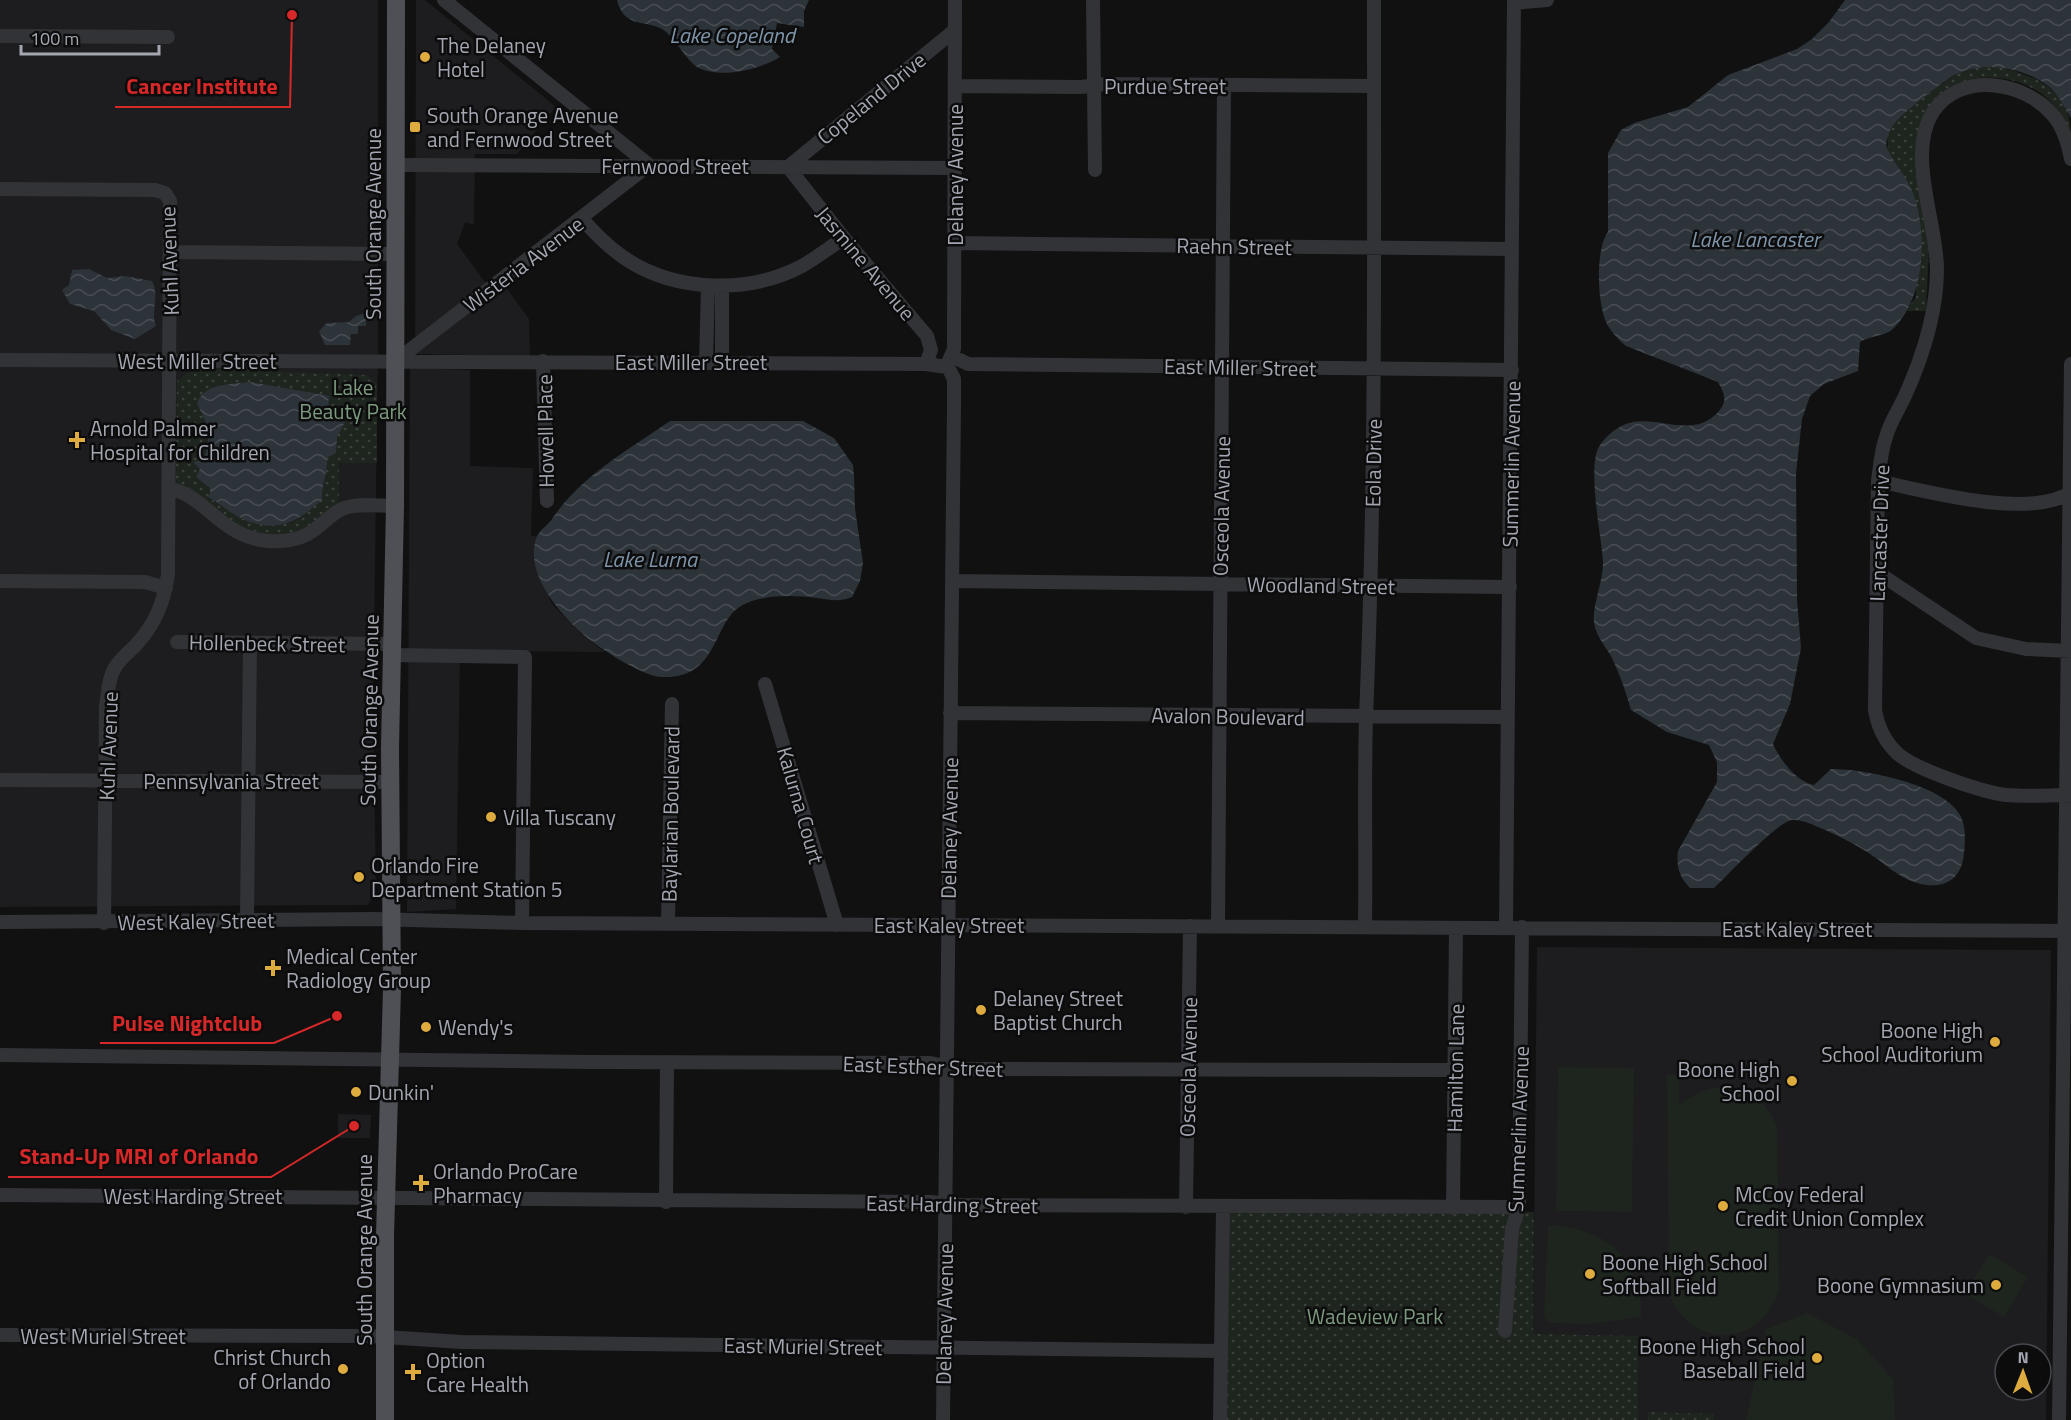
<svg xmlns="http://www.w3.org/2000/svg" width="2071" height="1420" font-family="'Titillium Web',sans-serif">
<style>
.built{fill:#1d1d1f;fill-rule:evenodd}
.grass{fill:#1e241e}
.park{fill:url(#park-dots);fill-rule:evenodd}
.water{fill:url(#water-waves)}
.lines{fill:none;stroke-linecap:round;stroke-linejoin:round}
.minor{stroke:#323337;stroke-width:14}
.major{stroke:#4f5055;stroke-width:18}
.poi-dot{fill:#ddab3e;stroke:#0c0c0d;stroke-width:2}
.labels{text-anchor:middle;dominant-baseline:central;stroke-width:5;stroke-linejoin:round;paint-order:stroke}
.poi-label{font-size:21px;fill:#a4a7b1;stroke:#0c0c0d;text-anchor:start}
.street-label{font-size:21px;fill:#a4a7b1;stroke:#0c0c0d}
.park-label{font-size:21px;fill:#7c9a7f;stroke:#0c0c0d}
.water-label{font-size:22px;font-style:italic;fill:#7e94a9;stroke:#0c0c0d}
.leader{fill:none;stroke:#d62828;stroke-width:2}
.callout-dot{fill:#d62828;stroke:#0c0c0d;stroke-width:2}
.callout-label{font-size:22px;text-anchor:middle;font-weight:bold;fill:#d62828;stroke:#0c0c0d;stroke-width:5;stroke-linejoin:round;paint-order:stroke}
</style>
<defs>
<pattern id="park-dots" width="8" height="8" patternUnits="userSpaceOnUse" patternTransform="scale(1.5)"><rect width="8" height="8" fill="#1e241e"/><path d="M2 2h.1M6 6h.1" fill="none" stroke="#3c413c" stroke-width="1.8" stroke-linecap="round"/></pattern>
<pattern id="water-waves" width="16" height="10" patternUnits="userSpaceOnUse" patternTransform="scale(1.5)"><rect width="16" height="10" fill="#2c3339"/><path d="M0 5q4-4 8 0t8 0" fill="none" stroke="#484e53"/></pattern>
</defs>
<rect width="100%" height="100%" fill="#111112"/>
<!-- built -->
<path class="built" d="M0,0H378V346L373,707L376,891L368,905L0,907Z
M416,0H425L556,107L517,154H475L474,225L465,222L457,244L496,297L507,289L529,319L530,356L415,354Z
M410,368L470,370V466L533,468L531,536H537L535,559L539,574L552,604L580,633L605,652L460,651L456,909L407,912Z
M1537,947L2051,950L2046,1420H1638L1639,1337L1533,1335ZM2005,1354H2041V1390H2005Z
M338,1114L371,1115L370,1138H338Z"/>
<!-- grass -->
<path class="grass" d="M1558,1067L1634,1068L1632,1212L1556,1211Z
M1667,1075H1679V1106C1712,1075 1760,1082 1777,1126L1779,1288C1764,1348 1691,1351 1669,1294Z
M1548,1225C1604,1227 1643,1258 1641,1317L1588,1324L1550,1323L1544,1317Z
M1989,1254L2028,1277L2004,1317L1965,1294Z
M1807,1313L1857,1339L1893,1379L1895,1420H1746L1766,1329Z"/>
<!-- park -->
<path class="park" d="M1994,66C2035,75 2071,89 2071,136C2064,120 2057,106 2043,95C2014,72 1961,70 1935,99C1925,111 1920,125 1916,141L1929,248L1926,311H1906L1916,297L1913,192L1888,151L1887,136L1892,124L1934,89L1958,73L1975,67Z
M195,368C253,369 309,374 367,375L377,384V463H339V502C330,510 320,519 310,526C278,546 238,529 211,508C200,499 193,487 178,484L176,480L177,381ZM251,382L329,396L330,410L338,419L336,453L327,458C328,473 321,485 322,500L292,523L240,518L206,496L210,495V488L196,477L200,469L194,462L202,461C212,440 208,423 197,404Z
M1235,1210L1534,1212L1533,1334L1639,1336L1638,1420H1224L1228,1215Z
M1648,1412L1714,1414V1420H1648Z"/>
<!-- water -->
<path class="water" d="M617,0H809L804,11V27L777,23L772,49L780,57C760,69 722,79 699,68C686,62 674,34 660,28C641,20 624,27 617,0Z
M1845,0H2071V118C2064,107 2058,93 2047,85C2023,68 1986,61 1959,73C1944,80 1931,92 1918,102C1903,115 1888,124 1886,145C1892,162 1907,176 1913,193C1928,233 1925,297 1894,328C1885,337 1871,335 1860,342L1858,371L1824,384L1810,396L1802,419L1796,473L1797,599L1801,648L1790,704L1773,744C1780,760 1797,782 1814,785L1831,769C1864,769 1943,784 1960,815C1967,827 1965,848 1963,860C1958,884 1938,889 1917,883C1899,878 1883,862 1867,852C1853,843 1838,836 1823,829C1813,825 1803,819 1792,820C1777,822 1728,875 1714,888H1690C1679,877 1676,866 1678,851L1717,782V762L1709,745L1667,732L1631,710C1626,692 1620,675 1612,658C1605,645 1596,637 1594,622C1592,606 1603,582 1603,563C1602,538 1586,465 1600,445C1607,435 1620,424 1633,422C1663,417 1695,439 1719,411C1728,400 1724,393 1718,382L1626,346C1618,339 1612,333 1607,324C1597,305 1595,249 1608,232V153L1621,130L1634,123L1688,107L1728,75L1797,49L1812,39L1829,22Z
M89,269L107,278L125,276L152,281C160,294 150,311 156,326L135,339L111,330L94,311L70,304L62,290L69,285L72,270Z
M371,311L372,318L366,319V326H358V334H351L350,345H325L319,331L327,323L349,322L356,316Z
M251,382L329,396C327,409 333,417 345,422L337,437L336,453L327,458C328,473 321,485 322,500C296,524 272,535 237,516C226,510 218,502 206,496L210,494V488L196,477L200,469L193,462L203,460C212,440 208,423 197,404C203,383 232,384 251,382Z
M670,421H803L834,438L853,465L854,476L855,509L863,563L860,581L852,597C839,602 831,600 817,598C794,595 762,594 741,606C712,623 719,680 661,677C641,676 590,643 576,628C554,606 524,570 537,536C540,530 548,525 552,519C581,476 628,450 670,421Z"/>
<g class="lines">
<!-- minor -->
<path class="minor" d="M444,0L649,165
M1093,0L1095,170
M1514,3L1547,0
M0,36L168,37
M956,86L1081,87L1107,84L1374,86
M2071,159C2068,143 2063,126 2052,114C2023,81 1960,71 1933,112C1906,154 1937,222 1937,269C1937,312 1923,356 1905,396C1899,409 1890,422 1886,437C1881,451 1880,466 1878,481L1875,710C1878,728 1885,742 1898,754C1917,770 1982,792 2006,795C2027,797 2050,795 2071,795
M395,165L955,168
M788,167L844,238L927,336L931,350L926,364
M788,167L955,30
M0,189L155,190L165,193L170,201L168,574C164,603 155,624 136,645C129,652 119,660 114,669C108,680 108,694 106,706L104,923
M582,219C596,234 609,248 626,259C676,292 749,294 802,266C816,258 830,247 844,238
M955,243L1512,249
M171,252L395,254
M0,360L926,364L947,367
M397,360L649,165
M960,360L968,364L1512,370
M543,361L547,501
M706,363L708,286
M722,363V286
M1878,481C1924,491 2031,520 2071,492
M170,489C203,494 220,534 261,540C278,543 300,541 314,530C324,523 332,513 344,508C360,503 379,506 395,506
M1877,572L1976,638L2026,649L2071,651
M0,581L145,582L166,588
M952,581L1510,587
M177,642L392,644
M392,655L525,657L522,923
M765,684L837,925
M950,713L1506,717
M0,780L390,782
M247,920L250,643
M0,922L374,919L522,923L2071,931
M668,923L672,704
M1218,926L1224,86
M1365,927C1366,857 1364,787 1366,717C1376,478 1374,239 1374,0
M1506,927L1514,0
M0,1055L589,1062L929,1063L961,1069L1455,1070
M0,1195L930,1202L961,1205L1519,1207
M666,1202L667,1062
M1186,1207L1190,926
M1453,1208L1456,928
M1505,1331L1512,1229L1519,1207L1522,927
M0,1335L370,1336L462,1342L1221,1351
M943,1420L954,407V379L947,365L954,349L955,0
M1220,1420L1223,1207
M2059,1420L2071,364"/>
<!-- major -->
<path class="major" d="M385,1420V1236L392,988L390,748L395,506L396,0"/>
</g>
<!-- markers -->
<g class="poi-dot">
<circle cx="425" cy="57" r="6"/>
<rect x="409" y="121" width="12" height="12" rx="3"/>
<path d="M74 431h6v6h6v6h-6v6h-6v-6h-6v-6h6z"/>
<circle cx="491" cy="817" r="6"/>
<circle cx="359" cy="877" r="6"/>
<path d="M270 959h6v6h6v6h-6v6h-6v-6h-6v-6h6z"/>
<circle cx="981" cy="1010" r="6"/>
<circle cx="426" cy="1027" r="6"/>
<circle cx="1995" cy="1042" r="6"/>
<circle cx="1792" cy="1081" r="6"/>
<circle cx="356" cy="1092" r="6"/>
<path d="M418 1174h6v6h6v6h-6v6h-6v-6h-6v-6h6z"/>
<circle cx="1723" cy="1206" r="6"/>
<circle cx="1590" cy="1274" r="6"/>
<circle cx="1996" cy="1285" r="6"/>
<circle cx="1817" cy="1358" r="6"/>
<circle cx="343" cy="1369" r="6"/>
<path d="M410 1363h6v6h6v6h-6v6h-6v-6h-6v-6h6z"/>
</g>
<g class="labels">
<!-- poi labels -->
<g class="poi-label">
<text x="437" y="45">The Delaney<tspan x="437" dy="24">Hotel</tspan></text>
<text x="427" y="115">South Orange Avenue<tspan x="427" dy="24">and Fernwood Street</tspan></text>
<text x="90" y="428">Arnold Palmer<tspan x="90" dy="24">Hospital for Children</tspan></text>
<text x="503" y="817">Villa Tuscany</text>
<text x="371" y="865">Orlando Fire<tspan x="371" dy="24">Department Station 5</tspan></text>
<text x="286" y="956">Medical Center<tspan x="286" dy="24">Radiology Group</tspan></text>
<text x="993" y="998">Delaney Street<tspan x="993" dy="24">Baptist Church</tspan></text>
<text x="438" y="1027">Wendy's</text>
<text x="1983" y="1030" text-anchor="end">Boone High<tspan x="1983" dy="24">School Auditorium</tspan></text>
<text x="1780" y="1069" text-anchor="end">Boone High<tspan x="1780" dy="24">School</tspan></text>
<text x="368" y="1092">Dunkin'</text>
<text x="433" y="1171">Orlando ProCare<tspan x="433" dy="24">Pharmacy</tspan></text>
<text x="1735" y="1194">McCoy Federal<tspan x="1735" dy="24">Credit Union Complex</tspan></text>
<text x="1602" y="1262">Boone High School<tspan x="1602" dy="24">Softball Field</tspan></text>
<text x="1984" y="1285" text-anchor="end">Boone Gymnasium</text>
<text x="1805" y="1346" text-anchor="end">Boone High School<tspan x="1805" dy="24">Baseball Field</tspan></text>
<text x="331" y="1357" text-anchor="end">Christ Church<tspan x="331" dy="24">of Orlando</tspan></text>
<text x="426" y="1360">Option<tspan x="426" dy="24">Care Health</tspan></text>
</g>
<!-- street labels -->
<g class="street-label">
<text x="1165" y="86">Purdue Street</text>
<text transform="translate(871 98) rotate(-39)">Copeland Drive</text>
<text x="675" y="166">Fernwood Street</text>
<text transform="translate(955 175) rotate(-90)">Delaney Avenue</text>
<text transform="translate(373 224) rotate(-90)">South Orange Avenue</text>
<text transform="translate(1234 246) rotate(1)">Raehn Street</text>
<text transform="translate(169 261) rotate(-92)">Kuhl Avenue</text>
<text transform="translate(866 263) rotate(50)">Jasmine Avenue</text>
<text transform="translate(523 264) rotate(-37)">Wisteria Avenue</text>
<text x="197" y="361">West Miller Street</text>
<text x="691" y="362">East Miller Street</text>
<text transform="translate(1240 367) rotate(1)">East Miller Street</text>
<text transform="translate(545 431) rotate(-91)">Howell Place</text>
<text transform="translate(1373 463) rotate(-89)">Eola Drive</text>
<text transform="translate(1511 464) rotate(-89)">Summerlin Avenue</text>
<text transform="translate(1221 506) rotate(-89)">Osceola Avenue</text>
<text transform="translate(1879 533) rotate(-88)">Lancaster Drive</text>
<text transform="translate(1321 585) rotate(1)">Woodland Street</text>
<text transform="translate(267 643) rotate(1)">Hollenbeck Street</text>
<text transform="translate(369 710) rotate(-89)">South Orange Avenue</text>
<text transform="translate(1228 716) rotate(1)">Avalon Boulevard</text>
<text transform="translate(108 746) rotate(-88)">Kuhl Avenue</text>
<text x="231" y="781">Pennsylvania Street</text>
<text transform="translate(801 805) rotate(74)">Kalurna Court</text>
<text transform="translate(670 814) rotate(-89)">Baylarian Boulevard</text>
<text transform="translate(949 828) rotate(-89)">Delaney Avenue</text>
<text transform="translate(196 921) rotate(-1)">West Kaley Street</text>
<text x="949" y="925">East Kaley Street</text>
<text x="1797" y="929">East Kaley Street</text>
<text transform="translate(923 1066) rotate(2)">East Esther Street</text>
<text transform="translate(1188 1067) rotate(-89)">Osceola Avenue</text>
<text transform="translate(1455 1068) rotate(-89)">Hamilton Lane</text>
<text transform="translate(1518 1129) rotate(-88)">Summerlin Avenue</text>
<text x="193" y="1196">West Harding Street</text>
<text transform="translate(952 1204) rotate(1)">East Harding Street</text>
<text transform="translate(364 1250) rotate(-90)">South Orange Avenue</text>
<text transform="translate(944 1314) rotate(-89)">Delaney Avenue</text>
<text x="103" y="1336">West Muriel Street</text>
<text transform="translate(803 1346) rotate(1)">East Muriel Street</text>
</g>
<!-- park labels -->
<g class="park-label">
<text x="353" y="387">Lake<tspan x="353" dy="24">Beauty Park</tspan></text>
<text x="1375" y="1316">Wadeview Park</text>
</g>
<!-- water labels -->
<g class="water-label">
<text x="732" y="35">Lake Copeland</text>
<text x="1755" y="239">Lake Lancaster</text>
<text x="650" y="559">Lake Lurna</text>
</g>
</g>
<!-- callouts -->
<path class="leader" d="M292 15L290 107H115M337 1016L274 1043H100M354 1126L271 1177H8"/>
<g class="callout-dot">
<circle cx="292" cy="15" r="6"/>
<circle cx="337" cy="1016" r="6"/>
<circle cx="354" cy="1126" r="6"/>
</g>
<g class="callout-label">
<text x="202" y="94">Cancer Institute</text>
<text x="187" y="1031">Pulse Nightclub</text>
<text x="139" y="1164">Stand-Up MRI of Orlando</text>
</g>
<!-- north arrow -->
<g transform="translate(2023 1372) rotate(1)"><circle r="28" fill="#0c0c0d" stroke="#494a4f" stroke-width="1.5"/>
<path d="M0-4.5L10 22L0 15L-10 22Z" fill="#ddab3e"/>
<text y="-9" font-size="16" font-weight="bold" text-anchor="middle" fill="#a4a7b1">N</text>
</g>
<!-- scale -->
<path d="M21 45v9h138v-9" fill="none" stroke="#a4a7b1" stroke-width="3"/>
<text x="30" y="45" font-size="18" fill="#a4a7b1" stroke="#0c0c0d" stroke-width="4.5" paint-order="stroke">100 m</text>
</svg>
